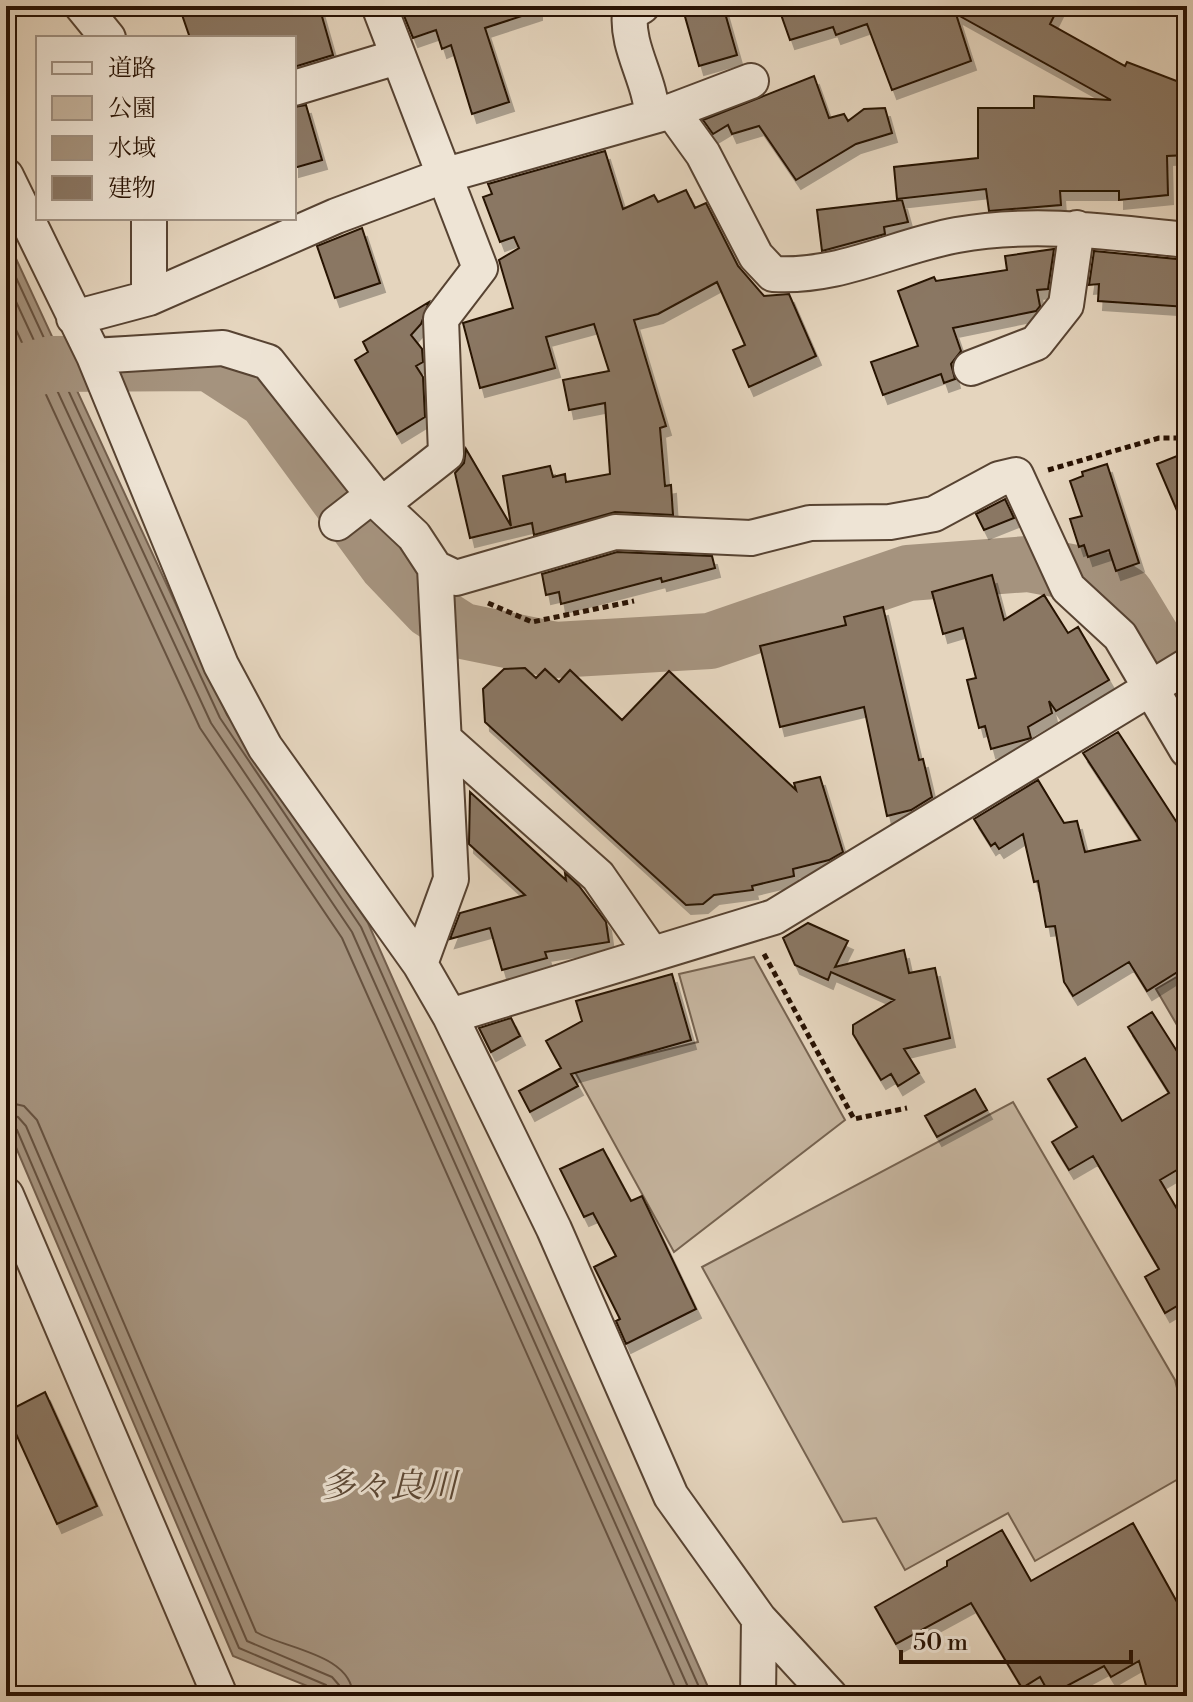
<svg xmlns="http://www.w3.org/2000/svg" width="1193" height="1702" font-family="'Libre Bodoni','Noto Serif JP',serif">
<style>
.green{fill:#c5b49e;stroke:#766350;stroke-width:2}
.water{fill:#a5937e;stroke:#735f4d;stroke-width:2}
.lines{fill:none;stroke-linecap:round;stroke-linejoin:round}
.shore{stroke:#665240;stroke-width:2}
.river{stroke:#a5937e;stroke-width:56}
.building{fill:#8a7764;stroke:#281203;stroke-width:2;filter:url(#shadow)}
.minor-casing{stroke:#574332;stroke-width:38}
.path{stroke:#281203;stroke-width:5;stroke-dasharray:6 4;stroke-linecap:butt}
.minor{stroke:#eee4d5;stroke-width:34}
.labels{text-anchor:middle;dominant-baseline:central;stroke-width:6;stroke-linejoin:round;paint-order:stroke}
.water-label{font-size:34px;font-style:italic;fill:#5a4634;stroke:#eee4d5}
</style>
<defs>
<filter id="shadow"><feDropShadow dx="5" dy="9" stdDeviation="0" flood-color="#0004"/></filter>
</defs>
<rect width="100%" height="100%" fill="#e5d5be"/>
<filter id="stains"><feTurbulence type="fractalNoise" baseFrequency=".0025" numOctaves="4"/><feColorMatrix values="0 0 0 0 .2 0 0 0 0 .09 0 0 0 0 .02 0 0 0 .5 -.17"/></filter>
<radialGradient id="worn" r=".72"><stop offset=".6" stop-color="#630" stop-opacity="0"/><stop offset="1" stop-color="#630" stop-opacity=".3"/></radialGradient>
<!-- green -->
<path class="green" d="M562,6H627C604,17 583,19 562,6Z
M754,957L845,1120L674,1252L575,1072L698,1042L679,974Z
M1013,1102L1175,1380L1187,1428V1474L1035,1561L1008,1513L905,1570L876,1518L843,1522L702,1267Z"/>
<!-- water -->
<path class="water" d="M6,237L227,715L368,923L712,1696H332L233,1656L6,1124Z
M1187,971V1035L1184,1037L1156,989Z"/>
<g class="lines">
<!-- shore -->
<path class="shore" d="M6,256L220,718L361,927L703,1696
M6,280L211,723L352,932L692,1696
M6,308L200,728L342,938L679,1696
M6,1102L24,1106L37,1120L256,1632C285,1649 352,1654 353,1696
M6,1114L18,1117L26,1126L247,1641L332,1677L339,1685L341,1696
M6,1124L17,1130L239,1648L326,1685L331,1696"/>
<!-- river -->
<path class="river" d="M6,376L51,364L209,363L266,400L387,565L430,610L463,631L555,650L710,641L908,573L1028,564L1087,575L1107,582L1126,594L1187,695"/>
</g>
<!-- building -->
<path class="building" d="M179,6H319L333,55L294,67V38H190Z
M400,6H537V11L485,28L509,102L472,114L451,45L442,49L436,30L413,38Z
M682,6H723L737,55L699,66Z
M778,6H1059L1050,24L1125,66L1127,62L1187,85V155L1167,156L1168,195L1119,200V191H1060L1061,205L989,211L986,189L897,199L894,167L978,158V108H1034V96L1111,100L956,14L971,61L892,90L867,24L836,35L833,27L790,40Z
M814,76L829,118L844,114L848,121L864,109L885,108L892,133L856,144L796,180L759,126L732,134L728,125L713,134L703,120Z
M306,105L322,160L294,168V107Z
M605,151L623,209L654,195L658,202L686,190L695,208L706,203L738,266L764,296L789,294L816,356L749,387L733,350L745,345L717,282L658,314L634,320L666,426L660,428L665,486L671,485L673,515L615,512L534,535L532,523L470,538L455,473L464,463L466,449L511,526L503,476L550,466L553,477L565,474L566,482L610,474L605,403L569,410L563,380L609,371L594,324L546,337L555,368L480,388L463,323L513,308L499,260L519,248L514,237L500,242L483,197L492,194L488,184Z
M902,200L908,222L884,227L885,234L822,251L817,210Z
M362,228L380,283L335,298L317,246Z
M1054,249L1048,289L1037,290L1040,306L1036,311L953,328L961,351L951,364L955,379L944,383L941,374L883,395L871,362L918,346L898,291L934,277L936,281L1007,270L1005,256Z
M1094,251L1187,260V307L1098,301L1099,284L1089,285Z
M429,302L421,324L411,335L422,349L423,362L416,366L423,377L425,417L397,434L355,360L368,352L363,342Z
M1187,452V534L1157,464Z
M1107,464L1139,563L1116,571L1109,550L1088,557L1084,545L1079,547L1070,519L1082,516L1070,481L1083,476L1082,472Z
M1005,499L1014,518L984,530L976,514Z
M617,552L712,556L715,568L662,582L661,578L561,604L559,592L546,595L542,574Z
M992,575L1004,620L1044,595L1068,633L1078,627L1109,680L1056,711L1049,701L1052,713L1028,727L1031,738L991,749L985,726L979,728L967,680L976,678L963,628L943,634L932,592Z
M883,607L919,760L923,759L932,797L911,810L887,816L864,707L780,727L760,646L846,625L844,617Z
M525,668L536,678L545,669L559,682L570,670L622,720L669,671L796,790L794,783L820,777L843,852L829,860L793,869L794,876L752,886L753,890L714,895L703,904L686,905L485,722L483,689L504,669Z
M1118,732L1187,838V966L1147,991L1129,962L1073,996L1064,982L1055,926L1046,927L1038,881L1034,882L1023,834L999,849L995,843L991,846L974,819L1038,780L1064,823L1077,821L1085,852L1140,840L1083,753Z
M470,792L566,880L565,873L579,886L606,922L609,942L545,952L547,958L502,970L490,928L450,939L460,913L525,895L469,844Z
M808,923L848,941L835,967L904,950L909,973L935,968L950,1038L904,1049L919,1073L898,1086L891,1074L881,1080L853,1034V1025L894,1000L831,972L828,980L795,965L783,938Z
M672,974L691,1040L571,1074L578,1086L530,1112L519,1091L561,1068L546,1041L582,1021L576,1001Z
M1152,1012L1187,1067V1164L1160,1180L1187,1226V1300L1165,1313L1145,1277L1159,1269L1093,1156L1069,1170L1052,1142L1077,1127L1048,1079L1085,1058L1122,1121L1169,1093L1128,1027Z
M511,1018L520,1036L491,1052L479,1028Z
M975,1089L987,1110L937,1137L925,1116Z
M603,1149L631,1201L642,1196L696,1309L626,1344L616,1321L620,1319L594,1267L616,1256L593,1213L584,1217L560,1169Z
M45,1392L97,1506L57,1524L6,1412Z
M1133,1523L1187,1620V1696H1149L1139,1661L1111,1677L1104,1666L1050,1695L1040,1677L1022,1688L971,1603L896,1644L875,1607L947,1566V1561L1002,1530L1031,1581Z"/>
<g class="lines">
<defs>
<path id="minor" d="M82,6L108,38
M379,6L480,268L441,319L446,454L381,505
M642,6L630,13C626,48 651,80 652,116
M294,88L397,57
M672,111L751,81
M6,176L94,356L221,665L265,747L420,964L450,1016L554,1229L671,1496L759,1619L830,1696
M149,218V298
M74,318L149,298L336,216L446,175L672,111L703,154L756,256L773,274C840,278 893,247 957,235C1034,221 1110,232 1187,240
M94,356L223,348L268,362L381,505L414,536L435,568L451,879L420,964
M971,368L1036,343L1066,305L1077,228
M337,523L373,495
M435,568L456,578L615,532L751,538L810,523L890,522L934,514L999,479L1016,475L1068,588L1120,636L1187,750
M445,740L598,876L652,954
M450,1016L774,917L1187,666
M6,1195L220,1696
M758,1696L759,1619"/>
</defs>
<!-- minor casing -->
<use href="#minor" class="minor-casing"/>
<!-- path -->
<path class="path" d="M1048,470L1159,438H1187
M488,603L532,622L634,601
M764,954L854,1119L907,1108"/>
<!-- minor -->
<use href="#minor" class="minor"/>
</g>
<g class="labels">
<!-- water labels -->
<g class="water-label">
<text x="389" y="1487">多々良川</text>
</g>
</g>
<!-- margin -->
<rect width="1193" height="1702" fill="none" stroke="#e5d5be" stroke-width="32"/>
<rect x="8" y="8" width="1177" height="1686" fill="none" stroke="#281203" stroke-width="4"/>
<rect x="16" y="16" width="1161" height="1670" fill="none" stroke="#281203" stroke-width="2"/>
<!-- legend -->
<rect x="36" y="36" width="260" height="184" fill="#eee4d5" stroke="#9f9081" stroke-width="2"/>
<rect x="52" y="62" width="40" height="12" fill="#eee4d5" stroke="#9f9081" stroke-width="2"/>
<text x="108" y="76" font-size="24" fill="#281203">道路</text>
<rect x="52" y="96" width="40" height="24" fill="#c5b49e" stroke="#9f9081" stroke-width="2"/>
<text x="108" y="116" font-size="24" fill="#281203">公園</text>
<rect x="52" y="136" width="40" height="24" fill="#a5937e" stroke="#9f9081" stroke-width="2"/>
<text x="108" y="156" font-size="24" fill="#281203">水域</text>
<rect x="52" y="176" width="40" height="24" fill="#8a7764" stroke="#9f9081" stroke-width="2"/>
<text x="108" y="196" font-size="24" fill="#281203">建物</text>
<!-- scale -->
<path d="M901 1650v12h230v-12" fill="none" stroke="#281203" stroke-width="4"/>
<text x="913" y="1650" font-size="24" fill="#281203" stroke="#eee4d5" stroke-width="6" paint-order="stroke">50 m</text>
<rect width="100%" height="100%" filter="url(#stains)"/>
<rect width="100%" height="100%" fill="url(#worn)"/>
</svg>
